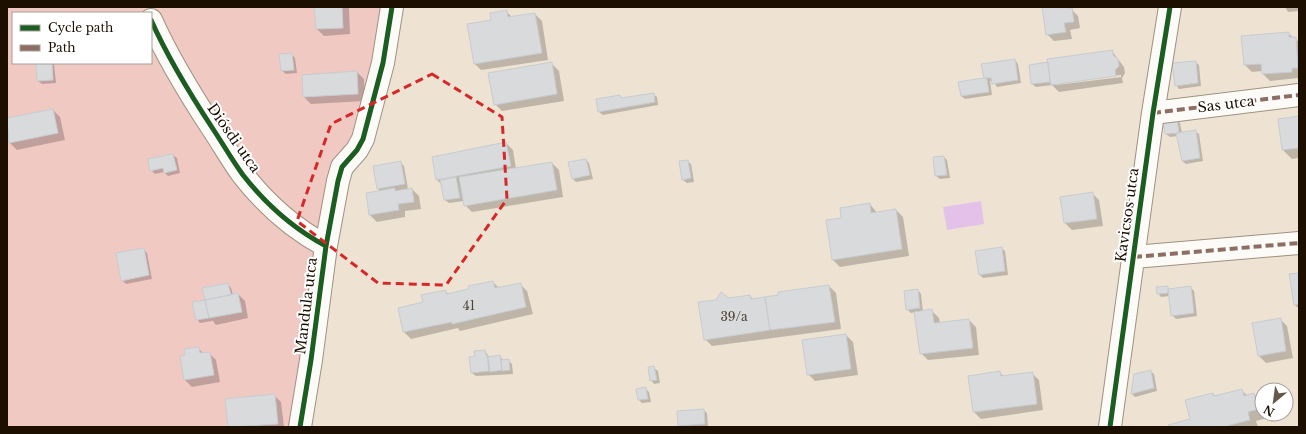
<svg xmlns="http://www.w3.org/2000/svg" width="1306" height="434" font-family="'Libre Baskerville',serif">
<style>
.green{fill:#f1c9c3;fill-rule:evenodd}
.water{fill:#e4c1e8}
.shadow{fill:#0003;fill-rule:evenodd}
.building{fill:#d9dadb;stroke:#c7ccd1}
.lines{fill:none;stroke-linecap:round;stroke-linejoin:round}
.minor-casing{stroke:#9e9280;stroke-width:24}
.minor{stroke:#fcfbf8;stroke-width:22}
.quiet{stroke:#8d6e63;stroke-width:4;stroke-dasharray:8 4;stroke-linecap:butt}
.cycleway-casing{stroke:#fff;stroke-width:8}
.cycleway{stroke:#1b5e20;stroke-width:5}
.marked{fill:none;stroke:#d62828;stroke-width:3;stroke-dasharray:8 5;stroke-linejoin:round}
.labels{text-anchor:middle;dominant-baseline:central;stroke-width:4;stroke-linejoin:round;paint-order:stroke}
.number-label{font-size:12px;fill:#4c4237}
.street-label{font-size:14px;fill:#1d0f00;stroke:#fff}
</style>
<rect width="100%" height="100%" fill="#eee3d3"/>
<!-- green -->
<path class="green" d="M7,7H392L383,63L343,167L300,427H7ZM13,13H151V63H13Z"/>
<!-- water -->
<path class="water" d="M981,201L984,224L947,230L943,207Z"/>
<!-- shadow -->
<path class="shadow" d="M315,7H349L350,34L324,36L317,29Z
M1043,7H1072L1073,11L1078,16L1080,28L1070,30L1072,39L1054,41L1047,34Z
M1285,7H1299V11L1288,12Z
M507,12L512,17L535,14L542,21L548,60L481,70L474,63L493,21Z
M1288,33L1299,42L1298,78L1270,81L1263,74L1262,71L1252,72L1245,65L1242,37Z
M1112,51L1124,67L1125,73L1122,78L1123,83L1059,92L1052,85L1036,87L1032,84L1030,65ZM1121,75V77L1056,85V83Z
M291,54L295,58L297,73L286,74L282,71Z
M1015,60L1018,64L1021,83L997,87L993,81H990L992,95L965,99L961,96L985,79L982,65Z
M1195,62L1199,65L1201,86L1179,89L1176,85Z
M37,63L54,64L56,83L42,84L38,81Z
M552,64L559,71L564,101L502,111L495,104Z
M357,72L364,79L365,101L311,104L304,97Z
M653,94L657,97L658,105L603,115L599,112L620,96L623,99Z
M53,110L60,117L65,140L17,150L10,143L7,119Z
M1299,117V158L1292,159L1283,150Z
M1177,120L1180,123L1182,133L1195,131L1199,134L1203,161L1186,164L1182,161L1178,136L1170,137L1166,134Z
M506,143L513,150L516,169L552,163L559,170L563,197L472,212L465,205L464,201L449,203L445,200L442,185L437,180Z
M173,155L177,158L180,173L168,176L164,172L155,174L151,170Z
M944,157L947,160L950,178L940,179L936,176Z
M586,160L589,163L593,179L576,182L573,179Z
M687,161L691,164L694,182L687,183L683,180Z
M400,162L404,166L408,189H412L419,196L421,209L405,211V217L377,222L370,215L380,191L378,189L374,167Z
M1092,193L1099,200L1103,226L1072,230L1065,223L1061,197Z
M870,204L877,213L896,210L903,217L909,256L840,267L833,260L827,221L842,218Z
M1001,248L1005,251L1008,275L983,278L980,275Z
M143,249L147,253L152,279L126,284L122,280Z
M1299,274V309L1295,305Z
M493,282L499,288L520,284L527,291L533,314L460,331L458,328L411,339L404,332L424,303L445,291L449,295L470,290Z
M228,284L231,288L233,295L238,294L245,301L248,318L216,325L212,320V321L200,323L197,319L206,301Z
M829,286L836,293L841,329L712,346L705,339L729,299L750,296L754,300Z
M1167,287L1170,290L1190,287L1194,291L1197,316L1176,319L1172,315L1170,296L1161,297L1158,293Z
M918,290L921,294L923,312L932,311L939,318L940,323L969,320L976,327L979,355L928,360L921,353L915,312L911,313L907,309Z
M1280,319L1287,326L1293,358L1266,363L1259,356Z
M846,335L853,342L858,375L815,381L808,374Z
M198,348L204,354L209,353L216,360L220,382L192,387L185,380Z
M485,351L490,358L500,356L503,360L509,361L512,364L513,374L476,376L472,373Z
M654,368L658,371L660,383L654,384L651,380Z
M1150,371L1154,374L1157,391L1135,397L1132,394L1134,375Z
M1000,372L1004,377L1032,373L1039,380L1043,410L981,419L974,412Z
M646,389L649,392L651,402L642,403L639,400Z
M1241,390L1248,396L1254,394L1262,402V414H1266L1267,418L1256,421L1258,427H1170L1191,420L1213,394L1216,396Z
M274,395L281,402L284,427H229L226,400Z
M703,410L707,413L708,427L679,426Z"/>
<!-- building -->
<path class="building" d="M314,7H342L343,28L316,29Z
M1042,7L1072,8L1074,22L1064,23L1066,32L1046,35Z
M507,10L508,17L535,13L542,53L474,64L467,24L491,20L490,13Z
M1289,32V37H1296L1298,68H1292V72L1262,74L1261,64L1244,65L1241,36Z
M1113,50V55L1118,59L1119,66L1115,70L1116,76L1051,85L1047,59Z
M292,53L294,70L281,71L279,54Z
M1015,59L1018,80L992,84L991,78H984L981,64Z
M1196,61L1198,83L1175,86L1172,63Z
M552,62L557,94L494,105L488,73Z
M1048,62L1050,82L1031,84L1029,65Z
M36,63H52L53,80L37,81Z
M357,71L358,94L303,97L302,75Z
M983,78L987,79L989,92L961,96L958,82Z
M654,93L655,102L598,112L596,99L620,95L621,98Z
M53,109L58,133L9,143L7,118Z
M1299,116V148L1282,150L1278,119Z
M1177,119L1179,133L1165,134L1163,121Z
M1196,130L1200,158L1182,161L1176,133Z
M506,142L511,166L436,180L432,157Z
M173,154L177,170L164,173L163,168L150,171L148,159Z
M944,156L947,175L935,176L933,157Z
M586,159L590,175L572,179L568,162Z
M688,160L691,178L682,180L679,161Z
M401,161L405,184L377,189L373,166Z
M552,162L557,190L464,206L459,177Z
M456,177L460,198L444,200L440,180Z
M395,188V191L412,188L414,202L398,204L399,210L369,215L366,193Z
M1093,192L1097,219L1064,223L1060,197Z
M870,203L871,213L896,209L902,249L832,260L826,220L841,218L840,208Z
M1002,247L1005,271L979,275L975,251Z
M144,248L149,275L121,281L116,253Z
M1299,273V304L1294,305L1289,274Z
M493,281L495,288L521,283L526,307L452,324V322L403,332L398,308L423,302L421,295L446,290V294L469,289L468,286Z
M228,283L231,295L205,300L202,288Z
M829,285L835,322L770,330L765,297L778,295V292Z
M1168,286V293L1157,294L1156,287Z
M1191,286L1194,313L1171,316L1168,289Z
M918,289L920,308L906,310L904,291Z
M721,292L729,298L750,295L751,299L765,297L770,330L704,340L698,302L716,300Z
M238,293L242,312L209,318L205,300Z
M205,300L209,318L196,320L192,302Z
M932,309L934,323L969,319L973,348L920,354L914,312Z
M1281,318L1286,351L1258,356L1252,323Z
M846,334L851,369L807,375L802,340Z
M199,347L200,353L210,352L214,375L184,380L180,356L185,355L184,349Z
M485,350L486,355H487L489,371L471,373L469,357L475,356L474,351Z
M500,355L502,370L490,372L488,357Z
M509,359L510,370L502,371L501,360Z
M654,366L657,380L650,381L648,367Z
M1151,370L1154,388L1131,394L1134,374Z
M1000,371L1001,376L1033,372L1037,404L973,412L968,376Z
M646,387L648,399L638,400L636,389Z
M1242,389L1244,396L1254,393L1258,409L1248,412L1250,420L1223,427H1169L1168,425L1190,419L1185,400L1213,393L1214,396Z
M275,394L278,424L228,427L225,399Z
M704,409L705,424L678,426L677,411Z"/>
<g class="lines">
<defs>
<path id="minor" d="M151,20C168,58 190,94 213,129C223,144 232,160 243,175C265,203 294,229 326,246
M1153,113L1299,95
M1134,257L1299,243
M300,427L311,360L326,246L338,181L342,167L357,150L363,139L383,63L392,7
M1110,427L1153,113L1170,7"/>
</defs>
<!-- minor casing -->
<use href="#minor" class="minor-casing"/>
<!-- minor -->
<use href="#minor" class="minor"/>
<!-- quiet -->
<path class="quiet" d="M1153,113L1299,95
M1134,257L1299,243"/>
<defs>
<path id="cycleway" d="M151,20C168,58 190,94 213,129C223,144 232,160 243,175C265,203 294,229 326,246
M300,427L311,360L326,246L338,181L342,167L357,150L363,139L383,63L392,7
M1110,427L1153,113L1170,7"/>
</defs>
<!-- cycleway casing -->
<use href="#cycleway" class="cycleway-casing"/>
<!-- cycleway -->
<use href="#cycleway" class="cycleway"/>
</g>
<!-- marked area -->
<path class="marked" d="M432,74L502,117L507,199L446,285L378,283L297,221L331,124Z"/>
<g class="labels">
<!-- number labels -->
<g class="number-label">
<text x="469" y="305">41</text>
<text x="734" y="316">39/a</text>
</g>
<!-- street labels -->
<g class="street-label">
<text transform="translate(1226 104) rotate(-7)">Sas utca</text>
<text transform="translate(234 138) rotate(55)">Diósdi utca</text>
<text transform="translate(1127 215) rotate(-82)">Kavicsos utca</text>
<text transform="translate(306 306) rotate(-83)">Mandula utca</text>
</g>
</g>
<!-- border -->
<rect width="1306" height="434" fill="none" stroke="#1d0f00" stroke-width="16"/>
<!-- legend -->
<rect x="12" y="12" width="140" height="52" fill="#ffffff" stroke="#a59f99"/>
<rect x="20" y="25" width="20" height="6" fill="#1b5e20" stroke="#a59f99"/>
<text x="48" y="32" font-size="12" fill="#1d0f00">Cycle path</text>
<rect x="20" y="45" width="20" height="6" fill="#8d6e63" stroke="#a59f99"/>
<text x="48" y="52" font-size="12" fill="#1d0f00">Path</text>
<!-- north arrow -->
<g transform="translate(1274 402) rotate(209)"><circle r="19" fill="#ffffff" stroke="#a59f99"/>
<path d="M0-3L7 15L0 10L-7 15Z" fill="#66594a"/>
<text y="-6" font-size="11" font-weight="bold" text-anchor="middle" fill="#1d0f00">N</text>
</g>
</svg>
